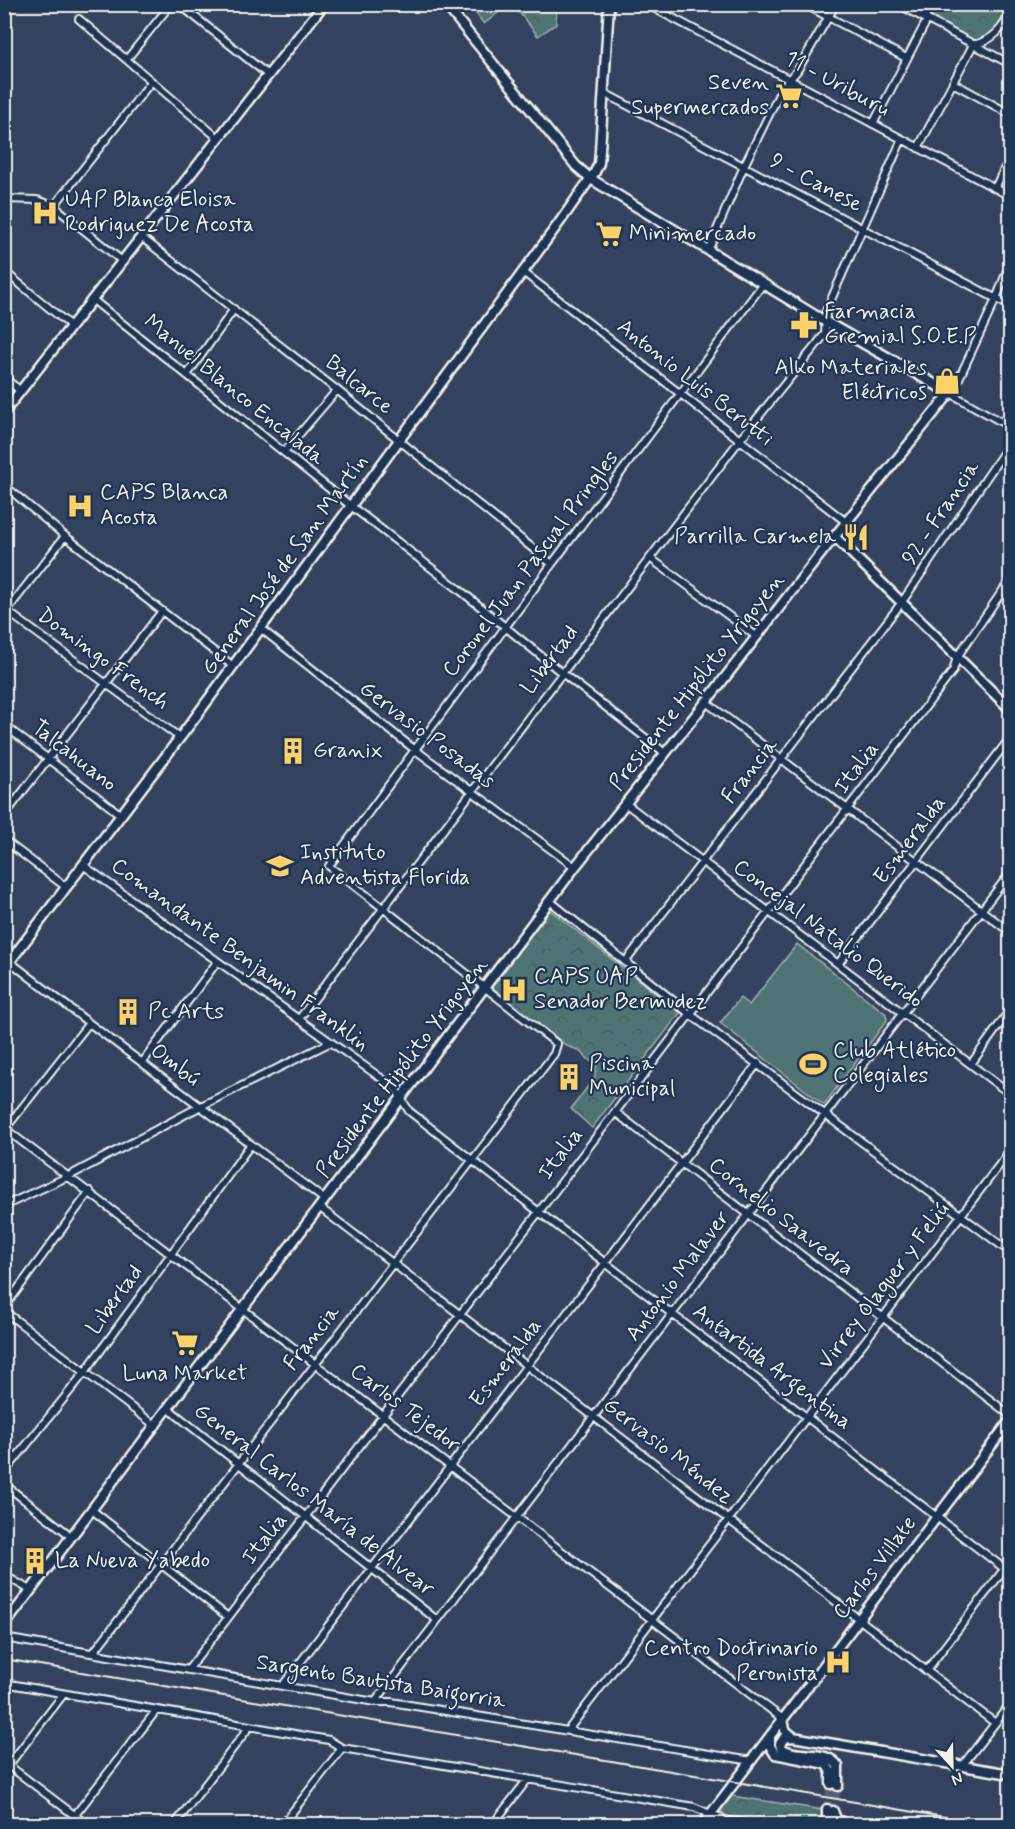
<svg xmlns="http://www.w3.org/2000/svg" width="1015" height="1829" font-family="Mynerve,sans-serif">
<style>
.park{fill:url(#park-crowns);stroke:#a2b2ae;stroke-width:1.5}
.garden{fill:#507374;stroke:#a2b2ae;stroke-width:1.5}
.lines{fill:none;stroke-linecap:round;stroke-linejoin:round}
.secondary-tunnel{stroke:#505d74;stroke-width:8;stroke-dasharray:8 4;stroke-linecap:butt}
.street-casing{stroke:#f4f1e8;stroke-width:10}
.secondary-casing{stroke:#f4f1e8;stroke-width:13}
.street{stroke:#1d3557;stroke-width:6}
.secondary{stroke:#1d3557;stroke-width:8}
.rail{stroke:#f4f1e8;stroke-width:2}
.labels{text-anchor:middle;dominant-baseline:central;stroke-width:4.5;stroke-linejoin:round;paint-order:stroke}
.poi-label{font-size:22px;fill:#f4f1e8;stroke:#1d3557;text-anchor:start}
.street-label{font-size:22px;fill:#f4f1e8;stroke:#1d3557}
</style>
<defs>
<pattern id="park-crowns" width="20" height="18" patternUnits="userSpaceOnUse" patternTransform="scale(1.5)"><rect width="20" height="18" fill="#507374"/><path d="M2 6a3 3 0 1 1 6 0M12 15a3 3 0 1 1 6 0" fill="none" stroke="#4c5b5b"/></pattern>
</defs>
<rect width="100%" height="100%" fill="#33435f"/>
<filter id="ink" filterUnits="userSpaceOnUse"><feTurbulence type="fractalNoise" baseFrequency=".0167" numOctaves="2"/><feDisplacementMap in="SourceGraphic" scale="12" xChannelSelector="R" yChannelSelector="G"/><feConvolveMatrix kernelMatrix="1 2 1 2 8 2 1 2 1" color-interpolation-filters="sRGB"/></filter>
<g filter="url(#ink)">
<!-- park -->
<path class="park" d="M922,4H1010V10L999,32L978,44L927,20Z
M469,5H557L556,24L538,36L514,6L507,11L504,8L484,24Z
M550,910L680,1013L592,1128L571,1109L595,1077L596,1066L578,1050L567,1046L491,987Z
M732,1796L823,1810L822,1824H781L725,1817L721,1810Z"/>
<!-- garden -->
<path class="garden" d="M797,944L886,1014L887,1020L824,1105L720,1023L740,998L749,1005Z"/>
<g class="lines">
<!-- secondary-tunnel -->
<path class="secondary-tunnel" d="M827,1809L831,1784
M833,1811L838,1786"/>
<defs>
<path id="street" d="M179,4L268,75
M646,4L1010,196
M804,4L906,58
M898,4L1010,64
M79,19L218,138
M127,59L171,4
M953,83L1010,114
M604,93L1010,306
M873,124L927,20L922,4
M918,148L973,45C992,41 1005,28 1010,10
M995,188L1010,157
M4,199L37,200L54,206L122,261
M54,206L151,82
M141,237L337,390L552,564
M708,251L744,166L782,88L797,71L836,4
M1010,263L996,299L956,385L950,393L1010,427
M4,271L71,326
M523,272L846,522
M93,300L351,506L456,587L562,673L665,753
M187,375L234,309
M4,378L21,391
M284,452L337,390
M4,485L65,536L233,666
M650,558L756,636
M4,609L179,737
M5,613L65,536
M260,628L414,749L575,867
M706,702L1010,932
M4,725L121,815
M625,803L1010,1094
M4,816L162,611
M4,840L66,887
M83,865L395,1088L409,1111L539,1212L1010,1573
M550,901L691,1015L1010,1252
M4,957L89,1023L325,1200
M626,961L902,602L1010,443
M838,964L1010,738
M299,1019L739,441L825,334L826,311L902,139
M142,1063L217,962
M971,1064L1010,1010
M615,1112L1010,1415
M4,1128L783,1719
M6,1128L89,1023
M4,1206L69,1176L199,1107L331,1042
M319,1207L995,1723
M4,1308L90,1191
M4,1311L156,1426
M169,1409L437,1620
M4,1473L85,1372L251,1144
M4,1484L71,1536
M92,1510L228,1617
M4,1575L30,1590
M4,1638L375,1702H391L752,1761
M93,1653L554,1054L557,1044L329,866L552,564L763,284
M188,1670L953,671L957,657L1010,580
M926,1671L1005,1568
M4,1683L329,1740L342,1748L694,1807L710,1814
M283,1685L758,1063
M375,1702L1010,873
M568,1730L1010,1151
M4,1762L86,1824
M962,1766L1010,1704
M4,1771L63,1695
M68,1824L156,1711
M175,1824L250,1726
M283,1824L342,1748
M493,1824L528,1779"/>
<path id="secondary" d="M4,412L324,4
M835,537L1010,709
M4,969L194,719L559,223L595,172L599,163L600,151L609,4
M4,1626L575,867L706,702L819,556L950,393L826,322L591,179L576,166L445,4
M783,1719L785,1730L793,1737L1010,1774
M770,1736V1746L775,1754L826,1764L831,1772V1784
M793,1737L784,1738L780,1744L781,1748C797,1760 826,1748 838,1766V1786
M827,1809V1816L830,1824
M833,1811L836,1819L846,1824
M710,1814L726,1822L743,1824
M703,1824L1010,1421"/>
</defs>
<!-- street casing -->
<use href="#street" class="street-casing"/>
<!-- secondary casing -->
<use href="#secondary" class="secondary-casing"/>
<!-- street -->
<use href="#street" class="street"/>
<!-- secondary -->
<use href="#secondary" class="secondary"/>
<!-- rail -->
<path class="rail" d="M4,1659L986,1824"/>
</g>
</g>
<!-- icons -->
<defs>
<symbol id="supermarket-bare" viewBox="-9 -9 18 18"><path d="M-6-5.5h2.5l.6 2H6L4.5 2H-2.5L-4.4-4H-6ZM-1.5 3.2a1.3 1.3 0 1 0 .1 0ZM3 3.2a1.3 1.3 0 1 0 .1 0Z" fill="#ffd166" stroke="#1d3557" stroke-width="2.5" paint-order="stroke"/></symbol>
<symbol id="hospital-bare" viewBox="-9 -9 18 18"><path d="M-5-5h3v3.5h4V-5h3V5h-3V1.5h-4V5h-3Z" fill="#ffd166" stroke="#1d3557" stroke-width="2.5" paint-order="stroke"/></symbol>
<symbol id="pharmacy-bare" viewBox="-9 -9 18 18"><path d="M-2-6h4v4h4v4h-4v4h-4v-4h-4v-4h4Z" fill="#ffd166" stroke="#1d3557" stroke-width="2.5" paint-order="stroke"/></symbol>
<symbol id="shop-bare" viewBox="-9 -9 18 18"><path d="M-5-2.5h2.3a2.7 3.5 0 0 1 5.4 0H5L5.5 6h-11ZM-1.5-2.5h3a1.5 2.3 0 0 0-3 0Z" fill="#ffd166" stroke="#1d3557" stroke-width="2.5" paint-order="stroke"/></symbol>
<symbol id="restaurant-bare" viewBox="-9 -9 18 18"><path d="M-5-6h1v4h1v-4h1v4h1v-4h1v5L-1.5 .5V6h-2V.5L-5-1ZM5-6V6H3V1.5H1.5Q1.5-4 5-6Z" fill="#ffd166" stroke="#1d3557" stroke-width="2.5" paint-order="stroke"/></symbol>
<symbol id="building-bare" viewBox="-9 -9 18 18"><path d="M-4-6H4V6H1V3H-1V6H-4ZM-2.5-4.3h1.7v1.8h-1.7ZM.8-4.3h1.7v1.8H.8ZM-2.5-1h1.7V.8h-1.7ZM.8-1h1.7V.8H.8Z" fill="#ffd166" stroke="#1d3557" stroke-width="2.5" paint-order="stroke"/></symbol>
<symbol id="school-bare" viewBox="-9 -9 18 18"><path d="M0-5L7-2L0 1L-7-2ZM-4 1L0 2.5L4 1V4Q0 6-4 4Z" fill="#ffd166" stroke="#1d3557" stroke-width="2.5" paint-order="stroke"/></symbol>
<symbol id="stadium-bare" viewBox="-9 -9 18 18"><path d="M0-5a6.5 5 0 1 0 0 10a6.5 5 0 1 0 0-10ZM-3.5-1.8h7v3.6h-7Z" fill="#ffd166" stroke="#1d3557" stroke-width="2.5" paint-order="stroke"/></symbol>
</defs>
<g fill-rule="evenodd">
<use href="#supermarket-bare" x="770" y="77" width="38" height="38"/>
<use href="#hospital-bare" x="26" y="194" width="38" height="38"/>
<use href="#supermarket-bare" x="590" y="215" width="38" height="38"/>
<use href="#pharmacy-bare" x="785" y="306" width="38" height="38"/>
<use href="#shop-bare" x="928" y="362" width="38" height="38"/>
<use href="#hospital-bare" x="61" y="487" width="38" height="38"/>
<use href="#restaurant-bare" x="837" y="518" width="38" height="38"/>
<use href="#building-bare" x="274" y="732" width="38" height="38"/>
<use href="#school-bare" x="261" y="847" width="38" height="38"/>
<use href="#hospital-bare" x="495" y="971" width="38" height="38"/>
<use href="#building-bare" x="109" y="993" width="38" height="38"/>
<use href="#stadium-bare" x="794" y="1045" width="38" height="38"/>
<use href="#building-bare" x="550" y="1058" width="38" height="38"/>
<use href="#supermarket-bare" x="166" y="1324" width="38" height="38"/>
<use href="#building-bare" x="16" y="1542" width="38" height="38"/>
<use href="#hospital-bare" x="819" y="1643" width="38" height="38"/>
</g>
<g class="labels">
<!-- poi labels -->
<g class="poi-label">
<text x="769" y="83" text-anchor="end">Seven<tspan x="769" dy="25">Supermercados</tspan></text>
<text x="65" y="200">UAP Blanca Eloisa<tspan x="65" dy="25">Rodriguez De Acosta</tspan></text>
<text x="629" y="234">Minimercado</text>
<text x="824" y="312">Farmacia<tspan x="824" dy="25">Gremial S.O.E.P</tspan></text>
<text x="927" y="368" text-anchor="end">Alko Materiales<tspan x="927" dy="25">Eléctricos</tspan></text>
<text x="100" y="493">CAPS Blanca<tspan x="100" dy="25">Acosta</tspan></text>
<text x="836" y="537" text-anchor="end">Parrilla Carmela</text>
<text x="313" y="751">Granix</text>
<text x="300" y="853">Instituto<tspan x="300" dy="25">Adventista Florida</tspan></text>
<text x="534" y="977">CAPS UAP<tspan x="534" dy="25">Senador Bermudez</tspan></text>
<text x="148" y="1012">Pc Arts</text>
<text x="833" y="1051">Club Atlético<tspan x="833" dy="25">Colegiales</tspan></text>
<text x="589" y="1064">Piscina<tspan x="589" dy="25">Municipal</tspan></text>
<text x="185" y="1374" text-anchor="middle">Luna Market</text>
<text x="55" y="1561">La Nueva Yabedo</text>
<text x="818" y="1649" text-anchor="end">Centro Doctrinario<tspan x="818" dy="25">Peronista</tspan></text>
</g>
<!-- street labels -->
<g class="street-label">
<text transform="translate(837 84) rotate(28)">11 - Uriburu</text>
<text transform="translate(816 183) rotate(28)">9 - Canese</text>
<text transform="translate(695 383) rotate(38)">Antonio Luis Berutti</text>
<text transform="translate(359 385) rotate(39)">Balcarce</text>
<text transform="translate(234 390) rotate(39)">Manuel Blanco Encalada</text>
<text transform="translate(941 513) rotate(-56)">92 - Francia</text>
<text transform="translate(531 564) rotate(-53)">Coronel Juan Pascual Pringles</text>
<text transform="translate(285 565) rotate(-54)">General José de San Martín</text>
<text transform="translate(103 659) rotate(36)">Domingo French</text>
<text transform="translate(550 660) rotate(-53)">Libertad</text>
<text transform="translate(697 682) rotate(-52)">Presidente Hipólito Yrigoyen</text>
<text transform="translate(427 735) rotate(37)">Gervasio Posadas</text>
<text transform="translate(74 756) rotate(38)">Talcahuano</text>
<text transform="translate(857 768) rotate(-53)">Italia</text>
<text transform="translate(750 771) rotate(-52)">Francia</text>
<text transform="translate(910 840) rotate(-53)">Esmeralda</text>
<text transform="translate(828 934) rotate(37)">Concejal Natalio Querido</text>
<text transform="translate(240 955) rotate(36)">Comandante Benjamin Franklin</text>
<text transform="translate(175 1065) rotate(37)">Ombú</text>
<text transform="translate(402 1068) rotate(-53)">Presidente Hipólito Yrigoyen</text>
<text transform="translate(561 1154) rotate(-53)">Italia</text>
<text transform="translate(781 1217) rotate(38)">Cornelio Saavedra</text>
<text transform="translate(678 1276) rotate(-53)">Antonio Malaver</text>
<text transform="translate(884 1286) rotate(-53)">Virrey Olaguer y Feliú</text>
<text transform="translate(115 1300) rotate(-54)">Libertad</text>
<text transform="translate(312 1338) rotate(-52)">Francia</text>
<text transform="translate(506 1363) rotate(-53)">Esmeralda</text>
<text transform="translate(772 1367) rotate(37)">Antartida Argentina</text>
<text transform="translate(405 1408) rotate(37)">Carlos Tejedor</text>
<text transform="translate(668 1451) rotate(38)">Gervasio Méndez</text>
<text transform="translate(314 1500) rotate(38)">General Carlos María de Alvear</text>
<text transform="translate(265 1539) rotate(-52)">Italia</text>
<text transform="translate(875 1568) rotate(-53)">Carlos Villate</text>
<text transform="translate(381 1682) rotate(9)">Sargento Bautista Baigorria</text>
</g>
</g>
<!-- margin -->
<rect width="1015" height="1829" fill="none" stroke="#1d3557" stroke-width="24"/>
<rect x="12" y="12" width="991" height="1805" fill="none" stroke="#f4f1e8" stroke-width="2" filter="url(#ink)"/>
<!-- north arrow -->
<g transform="translate(952 1766) rotate(158)" stroke="#1d3557" stroke-width="4.5" paint-order="stroke">
<path d="M0-4.5L10 22L0 15L-10 22Z" fill="#f4f1e8"/>
<text y="-9" font-size="16" font-weight="bold" text-anchor="middle" fill="#f4f1e8">N</text>
</g>
</svg>
